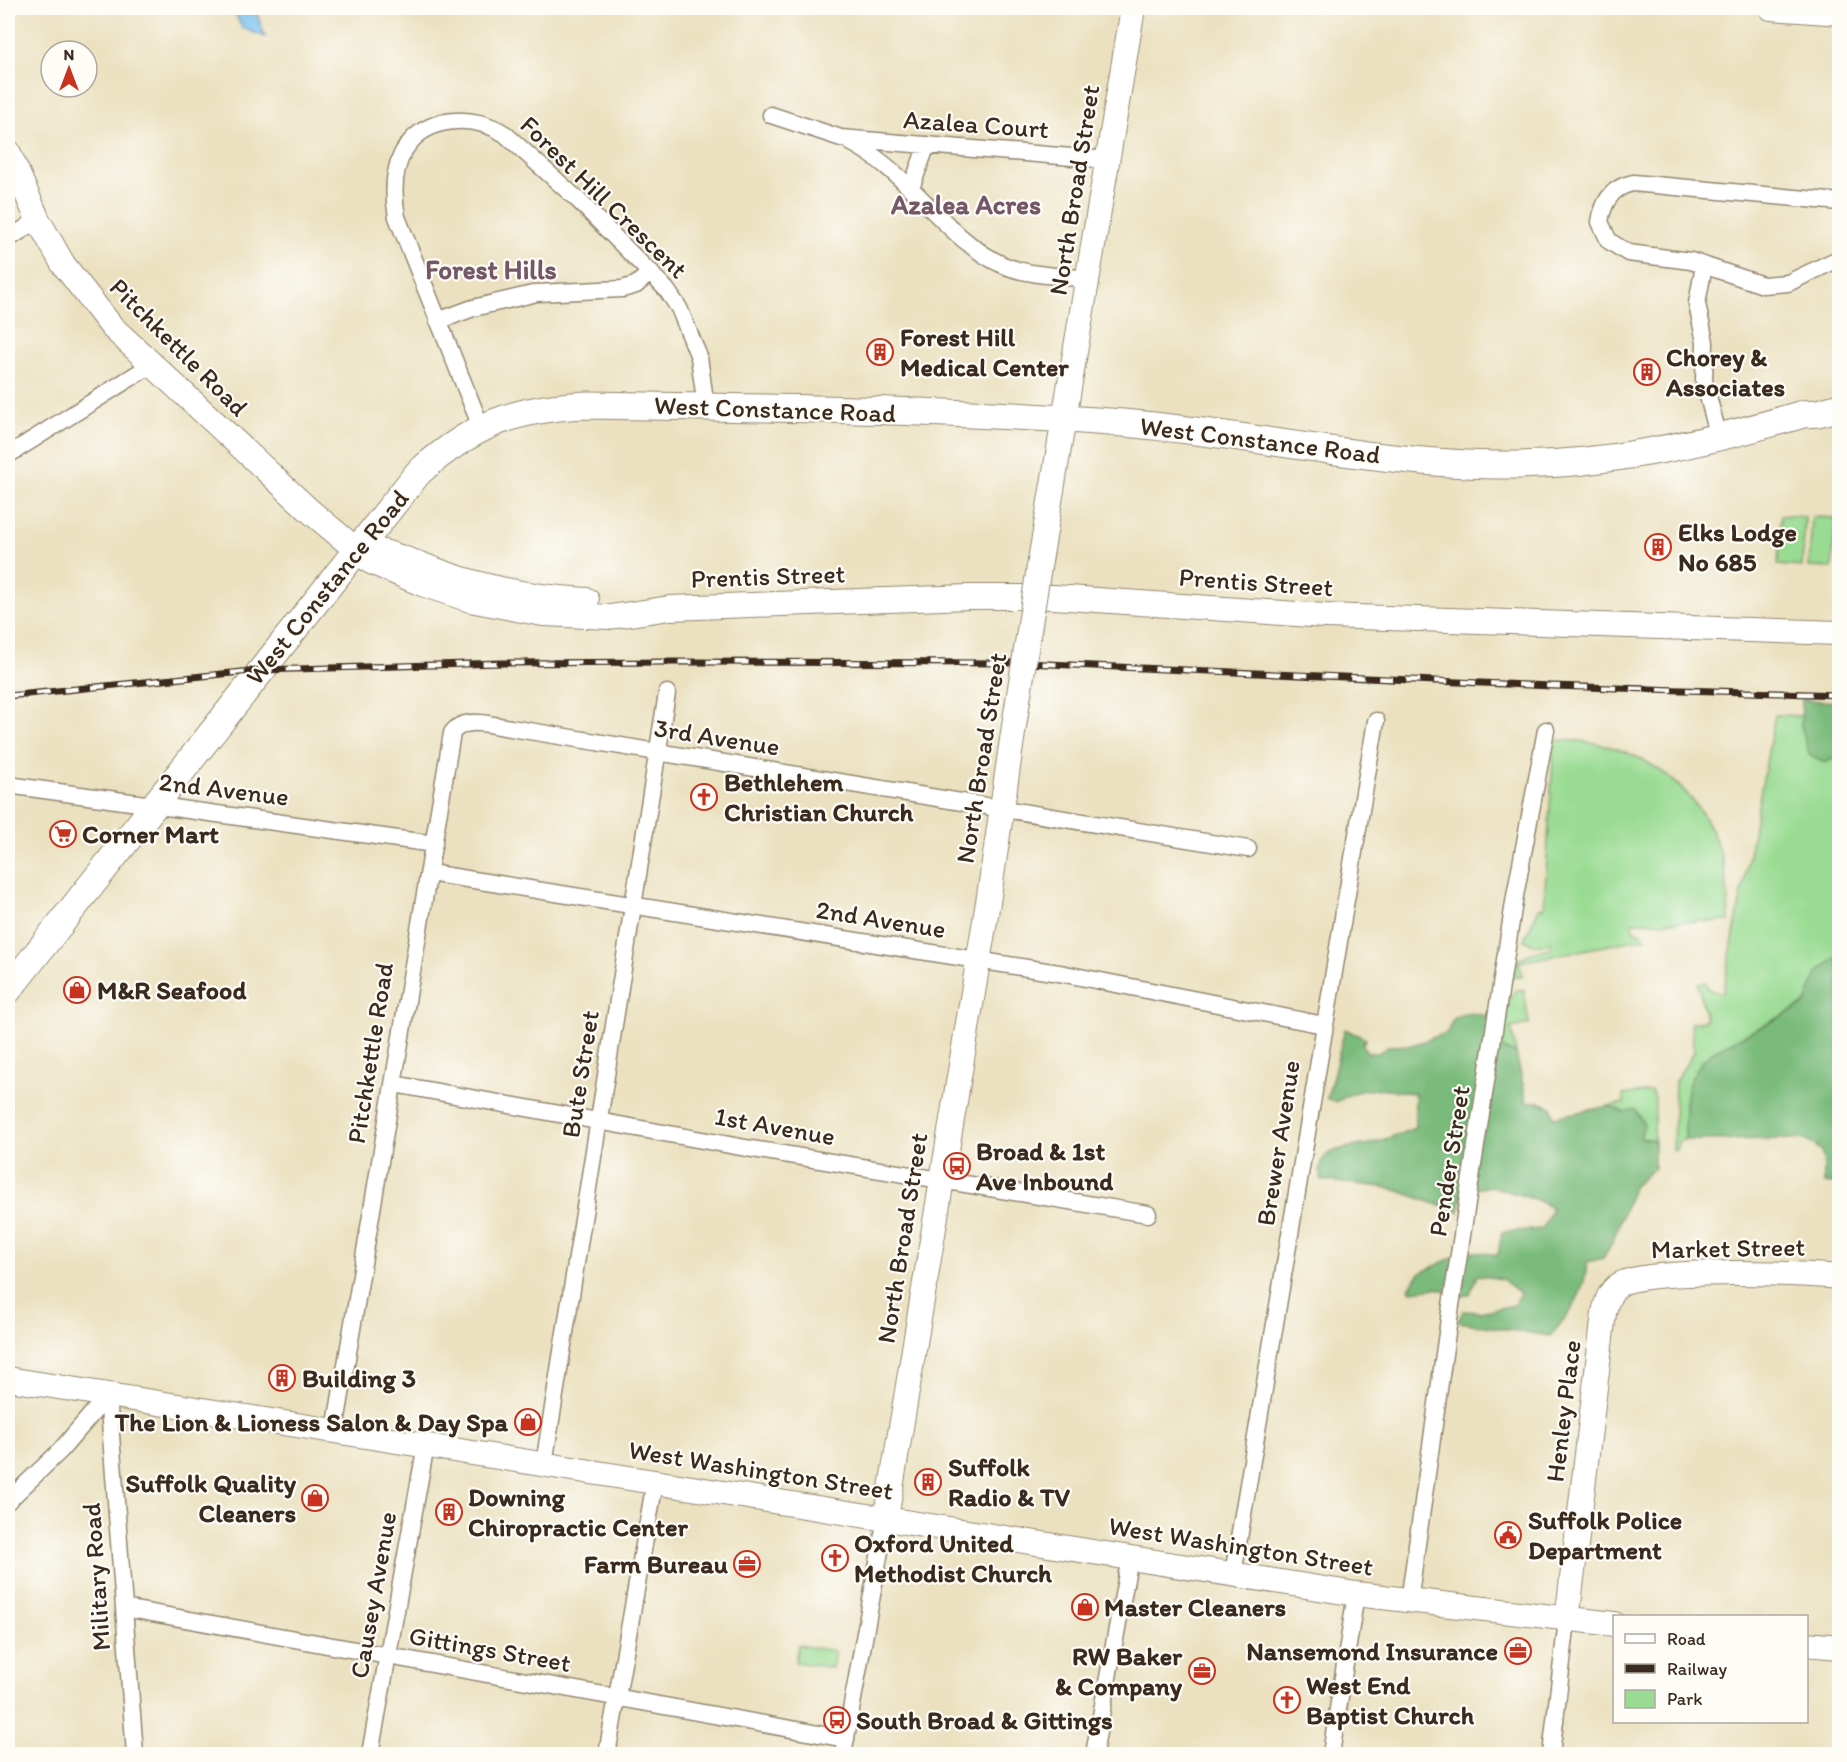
<svg xmlns="http://www.w3.org/2000/svg" width="1847" height="1762" font-family="Itim,sans-serif">
<style>
.green{fill:#99db92;stroke:#6a8258;stroke-width:1.5}
.forest{fill:#7abb7c;stroke:#5a724d;stroke-width:1.5}
.water{fill:#76bfee;stroke:#587486;stroke-width:1.5}
.lines{fill:none;stroke-linecap:round;stroke-linejoin:round}
.street-casing{stroke:#93866f;stroke-width:19}
.secondary-casing{stroke:#93866f;stroke-width:26}
.primary-casing{stroke:#93866f;stroke-width:29}
.street{stroke:#fff;stroke-width:16}
.secondary{stroke:#fff;stroke-width:24}
.primary{stroke:#fff;stroke-width:27}
.rail-casing{stroke:#3b2a1e;stroke-width:7}
.rail{stroke:#fdfcf7;stroke-width:4.5;stroke-dasharray:14;stroke-linecap:butt}
.secondary-bridge-casing{stroke:#93866f;stroke-width:26;stroke-linecap:butt}
.secondary-bridge{stroke:#fff;stroke-width:24}
.labels{text-anchor:middle;dominant-baseline:central;stroke-width:4.5;stroke-linejoin:round;paint-order:stroke}
.street-label{font-size:26px;fill:#3b2a1e;stroke:#fdfcf7}
.poi-label{font-size:26px;font-weight:bold;fill:#3b2a1e;stroke:#fdfcf7;text-anchor:start}
.neighbourhood-label{font-size:27px;font-weight:bold;fill:#755868;stroke:#fdfcf7}
</style>
<rect width="100%" height="100%" fill="#fdfcf7"/>
<filter id="ink" filterUnits="userSpaceOnUse"><feTurbulence type="fractalNoise" baseFrequency=".0167" numOctaves="2"/><feDisplacementMap in="SourceGraphic" scale="12" xChannelSelector="R" yChannelSelector="G"/><feConvolveMatrix kernelMatrix="1 2 1 2 8 2 1 2 1" color-interpolation-filters="sRGB"/></filter>
<filter id="wash" filterUnits="userSpaceOnUse"><feTurbulence type="fractalNoise" baseFrequency=".008" numOctaves="4" result="noise"/><feDisplacementMap in="SourceGraphic" scale="24" xChannelSelector="R" yChannelSelector="G"/><feGaussianBlur stdDeviation="1.35" result="paint"/><feColorMatrix in="noise" values="0 0 0 0 0 0 0 0 0 0 0 0 0 0 0 0 0 1.4 0 .05"/><feComposite in="paint" operator="in"/></filter>
<g filter="url(#wash)">
<rect width="100%" height="100%" fill="#ebe1c0"/>
<!-- green -->
<path class="green" d="M1781,515L1805,517L1802,567L1778,565Z
M1812,517L1836,518L1832,568L1809,567Z
M1775,715L1839,717V986L1712,1052L1685,1103V1140L1679,1141L1676,1150H1673L1675,1081L1694,1052L1691,1023L1706,1020L1698,983L1705,982L1709,989L1723,993Z
M1554,740C1629,738 1697,779 1720,853C1727,875 1728,898 1729,921L1632,922L1635,932H1641L1646,938L1519,962L1522,977H1514C1511,955 1534,952 1551,948L1550,943L1535,945L1524,940L1539,908L1544,907Z
M1517,990H1524L1529,1024L1511,1028L1516,1053L1502,1049L1509,998Z
M1651,1091L1655,1099L1654,1140L1640,1139L1624,1112L1609,1106L1624,1103L1623,1095Z
M798,1645L835,1651L832,1668L795,1662Z"/>
<!-- forest -->
<path class="forest" d="M1802,700L1839,702V756L1825,763L1809,754L1801,726Z
M1839,955V1180L1835,1184L1824,1183C1823,1158 1828,1148 1802,1139L1685,1140C1685,1101 1680,1081 1712,1052L1806,1004L1817,973Z
M1469,1013L1493,1017L1489,1045L1516,1053L1527,1103L1536,1101L1552,1107L1554,1117L1609,1106L1624,1112L1635,1109L1644,1124L1640,1138L1654,1140V1168L1633,1187L1612,1243L1603,1258L1587,1262C1585,1293 1571,1313 1550,1336L1458,1322L1463,1311L1480,1312L1514,1305L1520,1293L1502,1279L1477,1275L1470,1294L1462,1296L1437,1288L1411,1291L1409,1288L1420,1273L1466,1251L1498,1255L1502,1232L1542,1229L1552,1208L1537,1200L1491,1186L1464,1191L1459,1212L1390,1188L1321,1180C1313,1146 1348,1149 1369,1144C1385,1140 1400,1134 1415,1128V1094C1387,1089 1359,1084 1337,1102L1327,1099L1345,1029L1366,1039L1362,1045L1368,1053H1379L1387,1046L1412,1045L1447,1033L1454,1017Z"/>
<!-- water -->
<path class="water" d="M233,8H255L265,37L242,28Z"/>
</g>
<g filter="url(#ink)">
<g class="lines">
<defs>
<path id="street" d="M771,115L841,138L1108,160
M850,142C909,171 946,240 1003,265C1029,276 1061,276 1089,279
M911,188L927,145
M1840,202L1633,183C1612,187 1603,202 1600,222L1609,241L1628,253L1691,261L1763,285L1788,283L1840,258
M8,239L38,220
M1704,265L1697,304L1705,342L1704,381L1719,438
M438,321L473,308L537,293L622,289L636,285L651,272
M481,427L397,217C393,195 392,170 405,149C427,115 474,114 505,134L578,200L666,289L679,308L699,357L706,407
M8,455L151,365
M8,785L434,844
M429,873L1065,974L1324,1025
M394,1084L746,1148L1148,1214
M108,1395L135,1754
M335,1430L452,733C464,715 493,726 511,728L1248,849
M544,1464L667,693
M8,1501L60,1451L108,1395
M1233,1574L1376,721
M1409,1601L1450,1312L1515,896L1546,730
M124,1608L846,1739
M370,1754L426,1445
M607,1754L655,1482
M843,1754L886,1518
M1094,1754L1130,1557
M1331,1754L1356,1594
M1551,1754L1567,1620"/>
<path id="secondary" d="M1771,8L1840,13
M8,151L38,220L63,264L112,327L310,511L371,562L422,584L470,600L543,614L610,617L670,608L969,597H1054L1325,616L1840,633
M362,548C396,552 426,568 459,578C500,591 543,598 587,600
M1039,567L1133,8
M8,1379L1356,1594L1614,1624
M886,1518L989,896L1014,726
M1567,1620L1604,1313C1606,1303 1609,1291 1619,1285C1642,1267 1803,1274 1840,1277
M1806,1644L1840,1647"/>
<path id="primary" d="M8,990L418,473C472,425 517,407 589,405C767,408 945,409 1123,423C1246,433 1371,463 1495,465C1601,467 1702,444 1803,414L1818,413L1840,407"/>
</defs>
<!-- street casing -->
<use href="#street" class="street-casing"/>
<!-- secondary casing -->
<use href="#secondary" class="secondary-casing"/>
<!-- primary casing -->
<use href="#primary" class="primary-casing"/>
<!-- street -->
<use href="#street" class="street"/>
<!-- secondary -->
<use href="#secondary" class="secondary"/>
<!-- primary -->
<use href="#primary" class="primary"/>
<defs>
<path id="rail" d="M8,696L261,670L502,663L675,662L1025,663L1552,686L1840,695"/>
</defs>
<!-- rail casing -->
<use href="#rail" class="rail-casing"/>
<!-- rail -->
<use href="#rail" class="rail"/>
<defs>
<path id="secondary-bridge" d="M1014,726L1039,567"/>
</defs>
<!-- secondary-bridge casing -->
<use href="#secondary-bridge" class="secondary-bridge-casing"/>
<!-- secondary-bridge -->
<use href="#secondary-bridge" class="secondary-bridge"/>
</g>
</g>
<!-- icons -->
<defs>
<symbol id="building-ring" viewBox="-11 -11 22 22"><circle r="9.5" fill="#fdfcf7" stroke="#c8321e" stroke-width="1.5"/><path d="M-4-6H4V6H1V3H-1V6H-4ZM-2.5-4.3h1.7v1.8h-1.7ZM.8-4.3h1.7v1.8H.8ZM-2.5-1h1.7V.8h-1.7ZM.8-1h1.7V.8H.8Z" fill="#c8321e"/></symbol>
<symbol id="church-ring" viewBox="-11 -11 22 22"><circle r="9.5" fill="#fdfcf7" stroke="#c8321e" stroke-width="1.5"/><path d="M-1.2-6h2.4v3.5h3.3v2.4h-3.3V6h-2.4V-.1h-3.3v-2.4h3.3Z" fill="#c8321e"/></symbol>
<symbol id="supermarket-ring" viewBox="-11 -11 22 22"><circle r="9.5" fill="#fdfcf7" stroke="#c8321e" stroke-width="1.5"/><path d="M-6-5.5h2.5l.6 2H6L4.5 2H-2.5L-4.4-4H-6ZM-1.5 3.2a1.3 1.3 0 1 0 .1 0ZM3 3.2a1.3 1.3 0 1 0 .1 0Z" fill="#c8321e"/></symbol>
<symbol id="shop-ring" viewBox="-11 -11 22 22"><circle r="9.5" fill="#fdfcf7" stroke="#c8321e" stroke-width="1.5"/><path d="M-5-2.5h2.3a2.7 3.5 0 0 1 5.4 0H5L5.5 6h-11ZM-1.5-2.5h3a1.5 2.3 0 0 0-3 0Z" fill="#c8321e"/></symbol>
<symbol id="bus-ring" viewBox="-11 -11 22 22"><circle r="9.5" fill="#fdfcf7" stroke="#c8321e" stroke-width="1.5"/><path d="M-5-6H5V4H4V6H2V4H-2V6H-4V4H-5ZM-3.5-4V0h7V-4ZM-3.5 1.2v1.5H-2V1.2ZM2 1.2v1.5H3.5V1.2Z" fill="#c8321e"/></symbol>
<symbol id="civic-ring" viewBox="-11 -11 22 22"><circle r="9.5" fill="#fdfcf7" stroke="#c8321e" stroke-width="1.5"/><path d="M-.6-6.5H3V-4.5H.6V-3L4-1V1h2V6H-6V1h2V-1L-.6-3ZM-1.2 2.5V6h2.4V2.5Z" fill="#c8321e"/></symbol>
<symbol id="office-ring" viewBox="-11 -11 22 22"><circle r="9.5" fill="#fdfcf7" stroke="#c8321e" stroke-width="1.5"/><path d="M-6-3h4V-5.5h4V-3h4V5H-6ZM-1-4.5V-3h2v-1.5ZM-6 0V1H6V0Z" fill="#c8321e"/></symbol>
</defs>
<g fill-rule="evenodd">
<use href="#building-ring" x="865" y="337" width="30" height="30"/>
<use href="#building-ring" x="1632" y="357" width="30" height="30"/>
<use href="#building-ring" x="1643" y="532" width="30" height="30"/>
<use href="#church-ring" x="689" y="782" width="30" height="30"/>
<use href="#supermarket-ring" x="48" y="819" width="30" height="30"/>
<use href="#shop-ring" x="62" y="975" width="30" height="30"/>
<use href="#bus-ring" x="942" y="1151" width="30" height="30"/>
<use href="#building-ring" x="267" y="1363" width="30" height="30"/>
<use href="#shop-ring" x="513" y="1407" width="30" height="30"/>
<use href="#building-ring" x="913" y="1467" width="30" height="30"/>
<use href="#shop-ring" x="300" y="1483" width="30" height="30"/>
<use href="#building-ring" x="434" y="1497" width="30" height="30"/>
<use href="#civic-ring" x="1493" y="1520" width="30" height="30"/>
<use href="#church-ring" x="820" y="1543" width="30" height="30"/>
<use href="#office-ring" x="732" y="1549" width="30" height="30"/>
<use href="#shop-ring" x="1070" y="1592" width="30" height="30"/>
<use href="#office-ring" x="1503" y="1636" width="30" height="30"/>
<use href="#office-ring" x="1187" y="1656" width="30" height="30"/>
<use href="#church-ring" x="1272" y="1685" width="30" height="30"/>
<use href="#bus-ring" x="822" y="1705" width="30" height="30"/>
</g>
<g class="labels">
<!-- street labels -->
<g class="street-label">
<text transform="translate(976 124) rotate(4)">Azalea Court</text>
<text transform="translate(1074 190) rotate(-81)">North Broad Street</text>
<text transform="translate(604 197) rotate(44)">Forest Hill Crescent</text>
<text transform="translate(179 347) rotate(45)">Pitchkettle Road</text>
<text transform="translate(775 409) rotate(2)">West Constance Road</text>
<text transform="translate(1260 440) rotate(7)">West Constance Road</text>
<text transform="translate(768 576) rotate(-2)">Prentis Street</text>
<text transform="translate(1256 582) rotate(4)">Prentis Street</text>
<text transform="translate(327 587) rotate(-51)">West Constance Road</text>
<text transform="translate(717 737) rotate(9)">3rd Avenue</text>
<text transform="translate(981 758) rotate(-81)">North Broad Street</text>
<text transform="translate(224 789) rotate(7)">2nd Avenue</text>
<text transform="translate(881 919) rotate(9)">2nd Avenue</text>
<text transform="translate(370 1053) rotate(-81)">Pitchkettle Road</text>
<text transform="translate(580 1074) rotate(-81)">Bute Street</text>
<text transform="translate(775 1126) rotate(10)">1st Avenue</text>
<text transform="translate(1278 1143) rotate(-81)">Brewer Avenue</text>
<text transform="translate(1449 1161) rotate(-81)">Pender Street</text>
<text transform="translate(902 1238) rotate(-81)">North Broad Street</text>
<text transform="translate(1728 1248) rotate(-1)">Market Street</text>
<text transform="translate(1563 1411) rotate(-83)">Henley Place</text>
<text transform="translate(761 1470) rotate(9)">West Washington Street</text>
<text transform="translate(1241 1546) rotate(9)">West Washington Street</text>
<text transform="translate(96 1577) rotate(-94)">Military Road</text>
<text transform="translate(373 1595) rotate(-80)">Causey Avenue</text>
<text transform="translate(490 1649) rotate(10)">Gittings Street</text>
</g>
<!-- poi labels -->
<g class="poi-label">
<text x="900" y="337">Forest Hill<tspan x="900" dy="30">Medical Center</tspan></text>
<text x="1666" y="357">Chorey &amp;<tspan x="1666" dy="30">Associates</tspan></text>
<text x="1678" y="532">Elks Lodge<tspan x="1678" dy="30">No 685</tspan></text>
<text x="724" y="782">Bethlehem<tspan x="724" dy="30">Christian Church</tspan></text>
<text x="82" y="834">Corner Mart</text>
<text x="97" y="990">M&amp;R Seafood</text>
<text x="976" y="1151">Broad &amp; 1st<tspan x="976" dy="30">Ave Inbound</tspan></text>
<text x="302" y="1378">Building 3</text>
<text x="508" y="1422" text-anchor="end">The Lion &amp; Lioness Salon &amp; Day Spa</text>
<text x="948" y="1467">Suffolk<tspan x="948" dy="30">Radio &amp; TV</tspan></text>
<text x="296" y="1483" text-anchor="end">Suffolk Quality<tspan x="296" dy="30">Cleaners</tspan></text>
<text x="468" y="1497">Downing<tspan x="468" dy="30">Chiropractic Center</tspan></text>
<text x="1528" y="1520">Suffolk Police<tspan x="1528" dy="30">Department</tspan></text>
<text x="854" y="1543">Oxford United<tspan x="854" dy="30">Methodist Church</tspan></text>
<text x="728" y="1564" text-anchor="end">Farm Bureau</text>
<text x="1104" y="1607">Master Cleaners</text>
<text x="1498" y="1651" text-anchor="end">Nansemond Insurance</text>
<text x="1182" y="1656" text-anchor="end">RW Baker<tspan x="1182" dy="30">&amp; Company</tspan></text>
<text x="1306" y="1685">West End<tspan x="1306" dy="30">Baptist Church</tspan></text>
<text x="856" y="1720">South Broad &amp; Gittings</text>
</g>
<!-- neighbourhood labels -->
<g class="neighbourhood-label">
<text x="966" y="204">Azalea Acres</text>
<text x="491" y="269">Forest Hills</text>
</g>
</g>
<!-- margin -->
<rect width="1847" height="1762" fill="none" stroke="#fdfcf7" stroke-width="30"/>
<!-- legend -->
<rect x="1613" y="1615" width="195" height="108" fill="#fdfcf7" stroke="#afa8a0" stroke-width="1.5"/>
<rect x="1625" y="1634" width="30" height="9" fill="#ffffff" stroke="#afa8a0" stroke-width="1.5"/>
<text x="1667" y="1645" font-size="18" fill="#3b2a1e">Road</text>
<rect x="1625" y="1664" width="30" height="9" fill="#3b2a1e" stroke="#afa8a0" stroke-width="1.5"/>
<text x="1667" y="1675" font-size="18" fill="#3b2a1e">Railway</text>
<rect x="1625" y="1690" width="30" height="18" fill="#99db92" stroke="#afa8a0" stroke-width="1.5"/>
<text x="1667" y="1705" font-size="18" fill="#3b2a1e">Park</text>
<!-- north arrow -->
<g transform="translate(69 69)"><circle r="28" fill="#fdfcf7" stroke="#afa8a0" stroke-width="1.5"/>
<path d="M0-4.5L10 22L0 15L-10 22Z" fill="#c8321e"/>
<text y="-9" font-size="16" font-weight="bold" text-anchor="middle" fill="#3b2a1e">N</text>
</g>
</svg>
